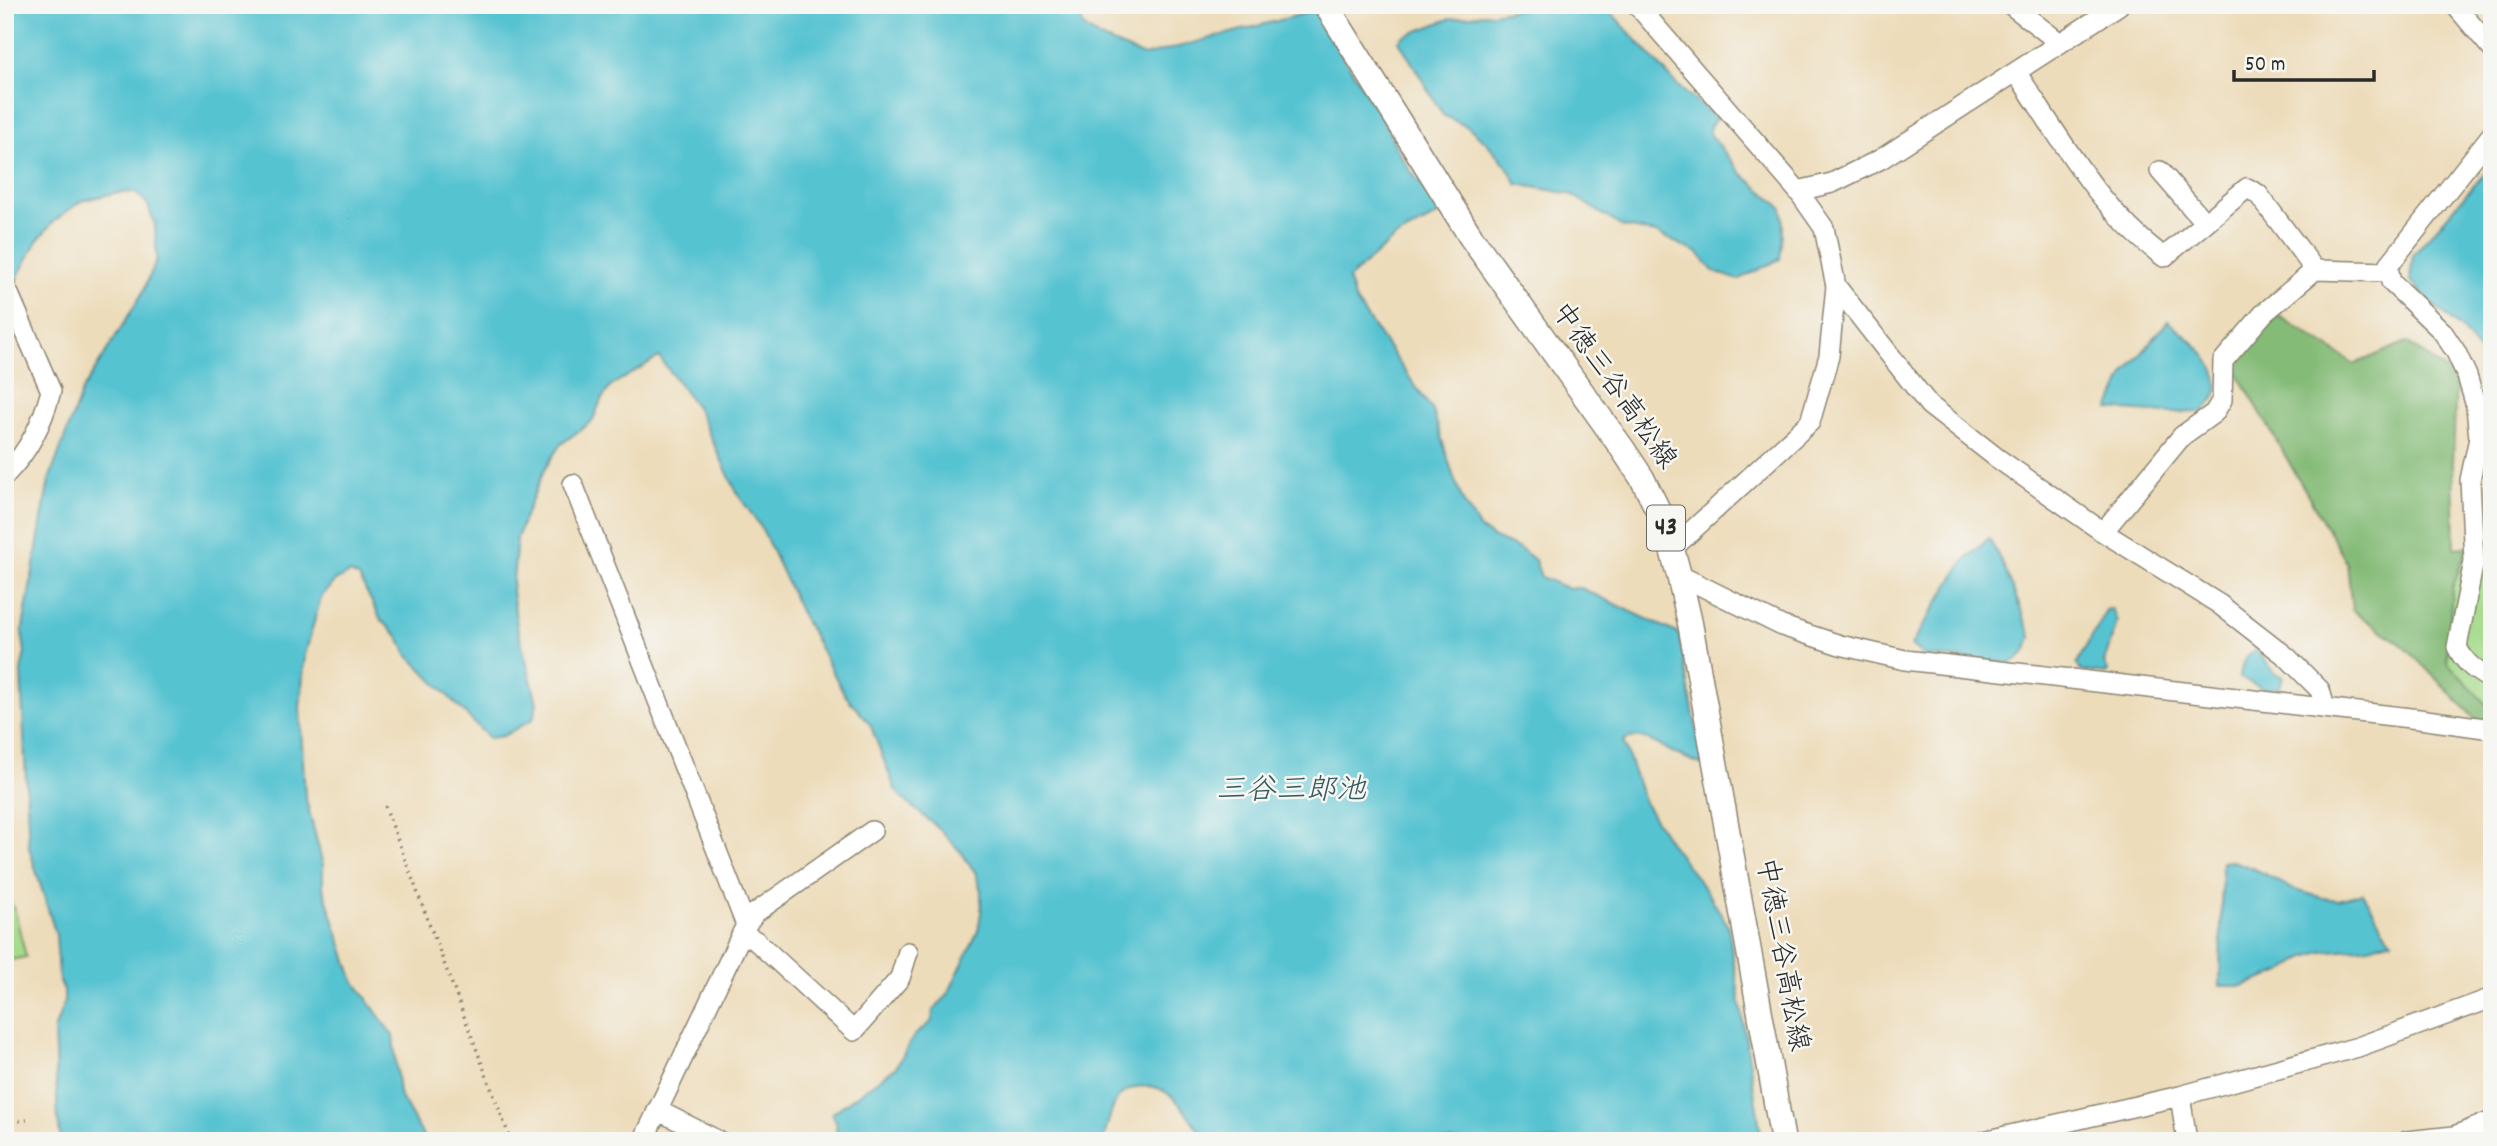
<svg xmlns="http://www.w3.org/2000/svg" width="2497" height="1146" font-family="Dekko,'Klee One',sans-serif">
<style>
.green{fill:#a6db8b;stroke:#68835b;stroke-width:2}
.forest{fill:#84bb77;stroke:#587351;stroke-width:2}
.water{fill:#57c3d1;stroke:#41777e;stroke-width:2}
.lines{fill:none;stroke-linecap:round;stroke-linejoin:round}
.minor-casing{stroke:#8c8472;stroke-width:22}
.major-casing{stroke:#8c8472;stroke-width:27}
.path{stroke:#8c8472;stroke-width:3.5;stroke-dasharray:2 5;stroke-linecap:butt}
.minor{stroke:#fff;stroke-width:19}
.major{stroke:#fff;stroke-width:24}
.labels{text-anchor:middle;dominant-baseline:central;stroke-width:5;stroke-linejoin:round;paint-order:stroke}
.shield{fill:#f6f6f2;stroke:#686867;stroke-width:2}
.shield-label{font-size:26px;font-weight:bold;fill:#2b2b2b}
.street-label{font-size:28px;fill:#2b2b2b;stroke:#f6f6f2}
.water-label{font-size:30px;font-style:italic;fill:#38595d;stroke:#f6f6f2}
</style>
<rect width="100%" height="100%" fill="#f6f6f2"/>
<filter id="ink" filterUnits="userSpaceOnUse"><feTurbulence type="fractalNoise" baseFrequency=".0143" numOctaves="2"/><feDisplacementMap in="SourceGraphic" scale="14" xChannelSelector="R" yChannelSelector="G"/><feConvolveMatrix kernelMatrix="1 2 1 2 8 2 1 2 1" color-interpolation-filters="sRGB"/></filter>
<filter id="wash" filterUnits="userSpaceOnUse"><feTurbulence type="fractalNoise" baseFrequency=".00686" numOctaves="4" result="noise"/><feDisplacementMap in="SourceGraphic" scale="28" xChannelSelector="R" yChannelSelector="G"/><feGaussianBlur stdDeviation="1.57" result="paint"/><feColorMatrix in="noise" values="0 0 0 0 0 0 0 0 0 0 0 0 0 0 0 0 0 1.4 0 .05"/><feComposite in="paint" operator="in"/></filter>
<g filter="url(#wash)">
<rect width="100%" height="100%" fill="#eddcba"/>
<!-- green -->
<path class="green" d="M2492,539V711L2447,663L2452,588L2466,550L2483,548Z
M5,890L15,912L26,957L5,961Z"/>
<!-- forest -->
<path class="forest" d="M2279,316L2355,364L2407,342L2456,378L2453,463L2455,548L2484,545L2492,536V539L2483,548L2466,550L2452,588L2447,662L2492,711V736L2405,647L2352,610L2347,563L2229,358Z"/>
<!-- water -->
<path class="water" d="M5,5H1074L1080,13L1083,26L1100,38L1144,56L1314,11L1386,124C1397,157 1419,182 1441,210L1438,215L1393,239L1348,279L1356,302L1433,411L1453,475L1463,501L1480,529L1492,537L1520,549L1535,560L1541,577L1567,588H1581L1679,634L1703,765C1694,761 1685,758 1676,754C1660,747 1641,730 1623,741L1645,804L1673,847L1710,896L1728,926L1762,1141H1206C1188,1116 1171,1079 1136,1087C1130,1089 1122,1093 1118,1098C1110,1109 1107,1128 1103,1141H846L836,1131L837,1123L831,1114L896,1067L914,1036L932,1021L933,1010L947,996L978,931L981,913V891L975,872L961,852L937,827L903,799L895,789L870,724L845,695L802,615L762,529L737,493L697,408L659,357L612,385L601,400L593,420L560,445L544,470L527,511L517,538L512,591L517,626L537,703L533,719L503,736L489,738L407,654L398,636L381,620L359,577L350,573L335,581L321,597L305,655L300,708L305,796L323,865V888L353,979L393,1036L399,1094L426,1141H61L58,1120L54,1031L64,1002V991L59,979L56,935L29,848L21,671L25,652L22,633L49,480L82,391L143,292L157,259L155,225L147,203L135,192L115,193L81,201L53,222L37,241L5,300Z
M1546,5H1599L1608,9L1680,88L1716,118L1709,128L1710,134L1742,174L1782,208L1783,230L1780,259L1738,280L1713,271L1698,253L1656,233L1621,226L1571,194L1517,184L1507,166L1486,142L1468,127L1443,115L1399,41L1402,37L1449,19Z
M2492,165V406L2480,353L2460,328L2429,301L2410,280L2413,255Z
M2168,321C2188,338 2224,363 2216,394C2214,400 2207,407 2203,412L2168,413L2109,409L2124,375Z
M1989,538L2005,569L2031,636L2027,650L2018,659L2009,663L1924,656L1911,645L1963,563Z
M2112,609L2117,622L2104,663L2108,671L2107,674L2081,671L2077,664C2085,645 2098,630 2106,610Z
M2256,650L2276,674L2283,676L2280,687L2265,689L2240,678C2242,666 2243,654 2256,650Z
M2233,861L2259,871L2292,889L2323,898L2338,900L2363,893C2374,909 2379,926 2392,940L2369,947L2321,952L2304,958L2282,972L2243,986H2220L2222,862Z"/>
</g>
<g filter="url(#ink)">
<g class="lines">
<defs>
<path id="minor" d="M1637,5L1798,191L1824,228L1836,286L1829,356L1810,422L1672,549
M2011,5L2060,43
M2455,5L2492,49
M2016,72C2060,137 2099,210 2164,257L2247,188L2258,194L2315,270L2389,272
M2492,134L2388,266L2391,282L2442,331L2456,352L2467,376L2476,406L2479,438L2470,480L2474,561L2457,647C2465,664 2476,671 2492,680
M2160,171L2205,223
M1798,191L1832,183L1881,159L2119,5
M5,285L51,391C42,424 29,451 5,475
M1836,286L1929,405L1997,458L2103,532L2219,604L2287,657L2320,690L2325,708
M573,484L746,925L643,1141
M2103,532L2182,436L2214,413L2222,400L2223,361L2264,313L2315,270
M1679,575L1782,626L1840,645L1905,660L2419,719L2492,729
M746,925L755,913L872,831
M742,933L756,941L854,1031L900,978L908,952
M2180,1096L2187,1141
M657,1110L719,1141
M1984,1141L2180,1096L2358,1047L2492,998
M2407,1141L2454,1136L2492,1121"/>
<path id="major" d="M1326,5L1471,237L1622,448L1642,478L1665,524L1679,575L1690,623L1783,1141"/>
</defs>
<!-- minor casing -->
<use href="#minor" class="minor-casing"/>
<!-- major casing -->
<use href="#major" class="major-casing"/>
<!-- path -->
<path class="path" d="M385,806L511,1141
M5,1122L27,1120"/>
<!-- minor -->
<use href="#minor" class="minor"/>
<!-- major -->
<use href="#major" class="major"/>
</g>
</g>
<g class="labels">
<!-- shield labels -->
<rect class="shield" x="1647" y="505.5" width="38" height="45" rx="5"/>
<g class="shield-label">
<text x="1666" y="528">43</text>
</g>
<!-- street labels -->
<g class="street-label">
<text transform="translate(1612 387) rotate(55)">中徳三谷高松線</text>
<text transform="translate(1780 955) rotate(80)">中徳三谷高松線</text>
</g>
<!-- water labels -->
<g class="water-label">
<text x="1291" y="792">三谷三郎池</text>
</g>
</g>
<!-- margin -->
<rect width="2497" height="1146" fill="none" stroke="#f6f6f2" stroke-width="28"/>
<!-- scale -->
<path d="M2234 70v10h140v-10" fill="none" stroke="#2b2b2b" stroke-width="3.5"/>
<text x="2245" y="70" font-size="21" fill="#2b2b2b" stroke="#f6f6f2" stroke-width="5" paint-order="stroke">50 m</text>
</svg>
